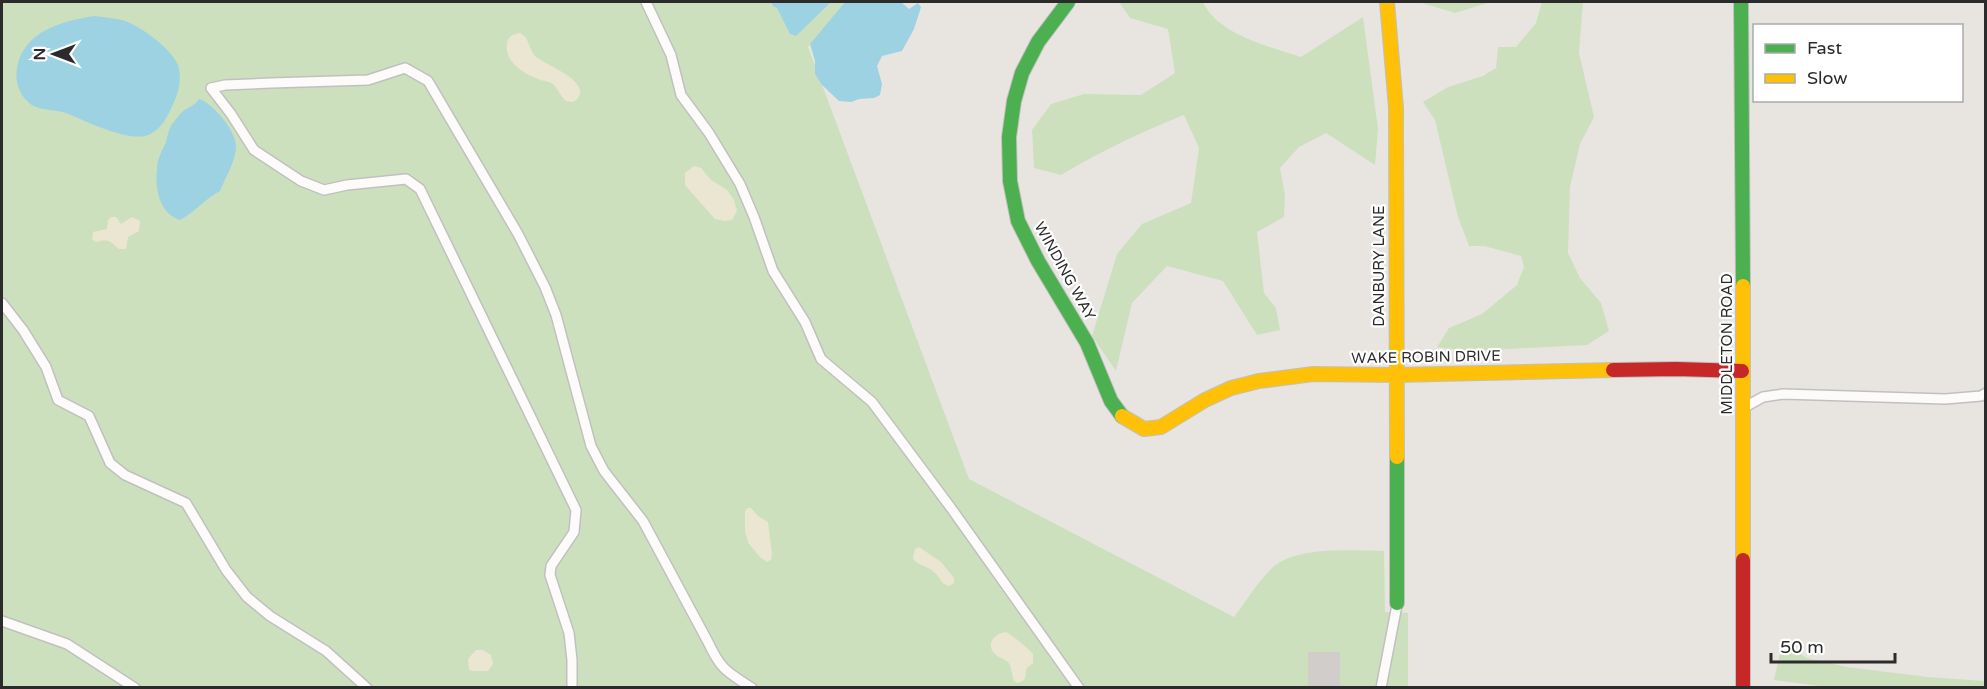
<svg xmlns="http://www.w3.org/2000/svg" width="1987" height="689" font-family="'Varela Round',sans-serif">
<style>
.green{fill:#cce0be}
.sand{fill:#ebe6d2}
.water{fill:#9cd2e2}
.building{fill:#d0cdca}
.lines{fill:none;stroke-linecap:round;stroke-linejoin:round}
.lane-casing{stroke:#c1c0c0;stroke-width:12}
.fast-casing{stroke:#c1c0c0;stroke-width:16}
.slow-casing{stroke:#c1c0c0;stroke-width:16}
.jam-casing{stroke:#c1c0c0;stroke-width:16}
.lane{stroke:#fcfbfa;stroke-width:9}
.fast{stroke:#4caf50;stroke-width:14}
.slow{stroke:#ffc107;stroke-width:14}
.jam{stroke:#c62828;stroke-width:14}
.labels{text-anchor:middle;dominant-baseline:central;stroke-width:4.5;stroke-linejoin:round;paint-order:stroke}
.street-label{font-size:15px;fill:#2b2b2b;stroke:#fff}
</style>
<rect width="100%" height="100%" fill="#e8e5e1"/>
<!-- green -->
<path class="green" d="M2,2H845L808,47L969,479L1234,617C1246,601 1257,583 1271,569C1296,545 1352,551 1384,551L1385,612L1408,613V687H2Z
M1119,2H1203C1218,35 1269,46 1301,57L1363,17L1378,129L1375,165L1326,133L1299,147L1280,168L1285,195L1284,217L1257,232L1264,293L1276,308L1280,330L1257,335L1223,281L1167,266L1132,303L1116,371L1092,336L1117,254L1142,224L1191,203L1199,148L1184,115C1141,132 1101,151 1061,175L1034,168L1032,130L1051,104L1084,94L1141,95L1175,73L1168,29L1130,18Z
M1419,2H1491L1455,13Z
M1542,2H1583L1579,53L1594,117L1580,144L1570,187L1568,253L1580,278L1601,303L1609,331L1587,345L1468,351L1437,347L1449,328L1482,314L1517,285L1524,267L1521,256L1484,246H1469L1458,217L1435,120L1423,102L1448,87L1483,76L1496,68L1498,47H1516L1536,23Z
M1782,644L1807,658L1847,667L1928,677L1985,681V687L1835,688L1774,680Z"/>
<!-- sand -->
<path class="sand" d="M520,33C530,38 528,48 535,56C542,64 591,80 578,98C575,103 570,102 566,101C560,96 559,90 554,85C551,82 545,81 541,80C527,75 504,63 507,44C507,37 513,34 520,33Z
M694,166L701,168L711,180L727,190L734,200L737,211L732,220L725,221L715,219L685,185V173Z
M111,217H116L121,224L132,217L140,221L139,231L128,237L126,249H119C109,241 109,238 96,242L92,239L93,232L107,229L108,220Z
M748,508H751L758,516L768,522L772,554L771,560L767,562L760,557L749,544L745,532V511Z
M919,547L941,562L954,578V583L949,586C939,583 941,577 934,572C929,567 921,566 915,561L913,558L915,549Z
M1006,632C1011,634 1029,649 1033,654V663L1027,668C1024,676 1028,680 1018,683L1014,681C1012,675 1012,667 1008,662C1005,659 999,658 996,655C985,645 993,634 1006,632Z
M476,650H483L491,655L493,664L488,671H472L469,669L468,659Z"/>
<!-- water -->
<path class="water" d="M771,2H831L796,36L790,34L777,8L773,6Z
M845,2H901L909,9L918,3L921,7L914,29L902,51L882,56L877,66L882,84L880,95L874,98L859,99L851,102L839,101L822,85L815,74V61L810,44Z
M94,16C103,17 113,18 122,20C138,24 172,49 178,65C182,78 179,92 173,104C168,116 163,126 152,133C134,146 84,120 66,113C54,109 36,111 27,101C18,92 15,80 17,68C23,31 63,21 94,16Z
M199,99C213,103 236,131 236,146C236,161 225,178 220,191C205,199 195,212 180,220C159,213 155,189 157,169C157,159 162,151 166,142C168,135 168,131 172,124C175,121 178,116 181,113C187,107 195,106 199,99Z"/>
<!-- building -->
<path class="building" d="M1308,652H1340V687H1308Z"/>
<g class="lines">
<defs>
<path id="lane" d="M646,2L671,55L681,95L709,133L740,184L754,217L773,271L805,322L821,359L872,402L951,508L1079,688
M2,303L23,330L46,367L58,400L89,416L110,463L125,475L186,503L226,570L247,597L270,616L326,651L367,688
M1745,407L1763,397L1783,394L1945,399L1981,396L1986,393
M2,621L67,644L135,688
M572,688V660L569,633L550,575L551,566L574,532L576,510L420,189L406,179L347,185L324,190L301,181L254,150L231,114L211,88L225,85L271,83L368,80L405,68L428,81L518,234L545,287L556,315L591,446L604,471L643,521L708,642C721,670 727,672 752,688
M1381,688L1397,605"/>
<path id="fast" d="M1068,2L1038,42L1022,73L1014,101L1009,137L1010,181L1018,221L1038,261L1087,343L1111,401L1122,416
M1741,2L1743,286
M1397,457V603"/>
<path id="slow" d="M1387,2L1396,108L1397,457
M1743,286V560
M1122,416L1144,429L1161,427L1205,400L1231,388L1259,381L1313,374L1396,375L1613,370"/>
<path id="jam" d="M1613,370L1676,369L1742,371
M1743,560V688"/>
</defs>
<!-- lane casing -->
<use href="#lane" class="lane-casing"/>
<!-- fast casing -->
<use href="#fast" class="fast-casing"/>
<!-- slow casing -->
<use href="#slow" class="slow-casing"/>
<!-- jam casing -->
<use href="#jam" class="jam-casing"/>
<!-- lane -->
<use href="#lane" class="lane"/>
<!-- fast -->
<use href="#fast" class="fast"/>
<!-- slow -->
<use href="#slow" class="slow"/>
<!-- jam -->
<use href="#jam" class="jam"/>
</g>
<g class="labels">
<!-- street labels -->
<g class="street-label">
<text transform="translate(1379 266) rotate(-90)">DANBURY LANE</text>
<text transform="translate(1065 271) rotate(61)">WINDING WAY</text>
<text transform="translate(1727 344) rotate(-90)">MIDDLETON ROAD</text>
<text transform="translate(1426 357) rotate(-1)">WAKE ROBIN DRIVE</text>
</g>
</g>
<!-- border -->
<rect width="1987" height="689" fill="none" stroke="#2b2b2b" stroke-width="6"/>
<!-- legend -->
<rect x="1753" y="24" width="210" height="78" fill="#ffffff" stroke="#aaaaaa" stroke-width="1.5"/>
<rect x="1765" y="44" width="30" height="9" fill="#4caf50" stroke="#aaaaaa" stroke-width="1.5"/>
<text x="1807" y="54" font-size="18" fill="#2b2b2b">Fast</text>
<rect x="1765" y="74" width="30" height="9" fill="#ffc107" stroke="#aaaaaa" stroke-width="1.5"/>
<text x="1807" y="84" font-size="18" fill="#2b2b2b">Slow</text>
<!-- north arrow -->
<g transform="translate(54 54) rotate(270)" stroke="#ffffff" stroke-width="4.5" paint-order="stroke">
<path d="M0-4.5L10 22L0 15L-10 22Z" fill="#2b2b2b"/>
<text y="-9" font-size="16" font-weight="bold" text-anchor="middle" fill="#2b2b2b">N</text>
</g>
<!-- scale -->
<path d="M1771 653v9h124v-9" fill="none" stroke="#2b2b2b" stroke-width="3"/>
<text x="1780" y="653" font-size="18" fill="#2b2b2b" stroke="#ffffff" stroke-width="4.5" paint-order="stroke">50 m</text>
</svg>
